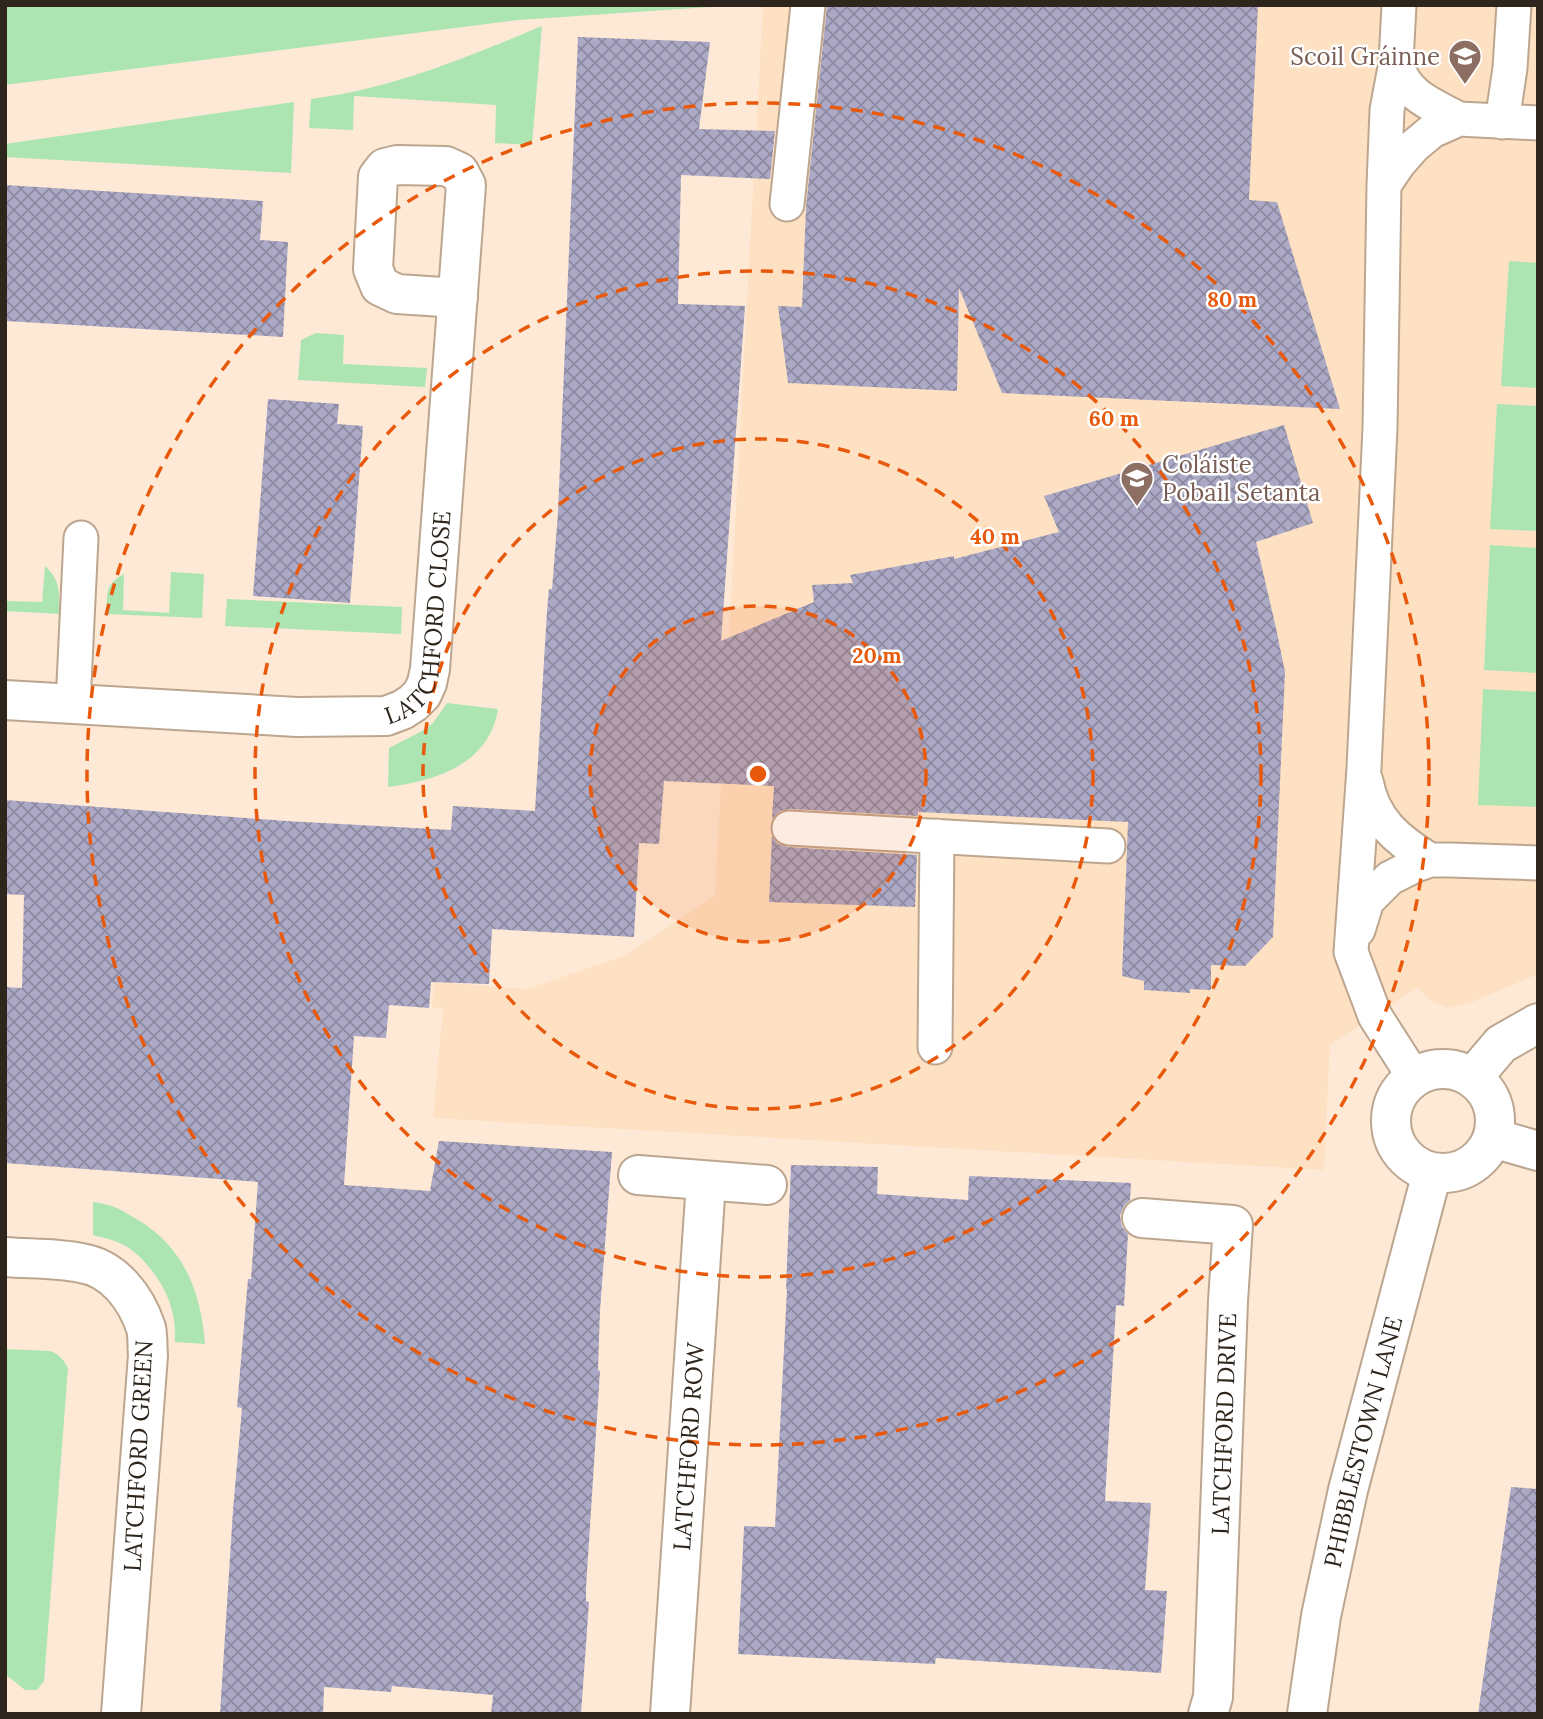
<svg xmlns="http://www.w3.org/2000/svg" width="1543" height="1719" font-family="Lora,serif">
<style>
.built{fill:#fee1c3}
.green{fill:#ace5b2}
.building{fill:url(#building-cross-hatch)}
.lines{fill:none;stroke-linecap:round;stroke-linejoin:round}
.lane-casing{stroke:#bca68f;stroke-width:37}
.street-casing{stroke:#bca68f;stroke-width:42}
.lane{stroke:#fff;stroke-width:33}
.street{stroke:#fff;stroke-width:38}
.ring{fill:none;stroke:#e8590c;stroke-width:3.5;stroke-dasharray:12 9}
.labels{text-anchor:middle;dominant-baseline:central;stroke-width:5;stroke-linejoin:round;paint-order:stroke}
.education-label{font-size:24px;fill:#785e54;stroke:#fff;text-anchor:end}
.street-label{font-size:24px;fill:#2e261d;stroke:#fff}
.centre{fill:#e8590c;stroke:#fff;stroke-width:3.5}
.ring-label{font-size:21px;text-anchor:middle;font-weight:bold;fill:#e8590c;stroke:#fff;stroke-width:5;stroke-linejoin:round;paint-order:stroke}
</style>
<defs>
<pattern id="building-cross-hatch" width="8" height="8" patternUnits="userSpaceOnUse" patternTransform="scale(1.75)"><rect width="8" height="8" fill="#aca9c6"/><path d="M0 0l8 8M0 8l8-8" fill="none" stroke="#8c89a0"/></pattern>
</defs>
<rect width="100%" height="100%" fill="#fde9d6"/>
<!-- built -->
<path class="built" d="M763,5H1538V974L1470,1003L1448,1008L1431,1001L1417,988L1330,1045L1324,1170L433,1118L443,1008L432,1007L434,982L527,989L622,957L715,896Z"/>
<!-- green -->
<path class="green" d="M5,5H739L518,20L5,85Z
M542,26L532,145L495,143L496,105L354,96L353,130L309,128L311,99C392,89 468,57 542,26Z
M294,102L291,173L5,157V144Z
M1509,261L1538,263V388L1501,386Z
M316,333L344,335L343,364L427,368L425,387L298,380L301,340Z
M1497,404L1538,406V531L1490,529Z
M1490,545L1538,548V673L1484,670Z
M45,566C61,580 59,594 60,614L5,611V601L42,602Z
M171,572L204,574L202,618L106,614C108,594 104,584 124,574L123,610L169,613Z
M227,599L402,607L401,634L225,626Z
M1483,689L1538,692V807L1478,805Z
M447,703L498,709C490,763 437,781 388,787L389,748L422,731L433,723Z
M93,1202C114,1205 120,1209 138,1220C185,1248 201,1293 205,1344L175,1342C175,1335 175,1327 174,1320C170,1292 151,1264 129,1248C119,1241 104,1238 93,1235Z
M5,1349L50,1351C60,1355 63,1359 68,1368L44,1681L37,1690H25L5,1674Z"/>
<!-- building -->
<path class="building" d="M827,5H1258L1249,200L1277,202L1340,409L1002,393L959,288L957,391L788,383L778,306L802,307L806,207Z
M578,37L710,42L699,129L775,131L770,179L681,175L678,304L745,306L721,641L814,602L812,585L853,583L850,575L954,556V559L1059,532L1044,496L1284,425L1313,523L1256,542L1276,628L1285,672L1273,937L1245,966L1211,965V990L1190,989V993L1144,990V981L1122,976L1128,822L918,812V816L790,809L780,811L772,819L774,786L664,781L659,844L639,843L634,937L492,929L489,984L431,982L429,1008L389,1005L386,1038L354,1036L344,1185L430,1191L439,1141L612,1152L600,1310L598,1370L600,1371L586,1588V1601L589,1602L581,1714H491L493,1695L392,1686L391,1692L324,1687L323,1714H220L233,1510L242,1408L237,1407L248,1279H251L258,1182L5,1163V987L22,988L24,895L5,894V800L286,821L451,830L453,806L535,811L547,611L549,589H552L558,513Z
M5,185L263,201L260,240L288,242L283,337L5,321Z
M268,399L339,404L337,424L363,426L350,603L253,596Z
M772,836L778,844L788,847L917,855L915,907L769,902Z
M791,1165L878,1167L877,1194L968,1200L969,1176L1131,1183L1130,1200L1124,1206L1120,1216L1122,1227L1128,1234L1124,1306L1116,1305L1105,1501L1151,1503L1145,1590L1167,1591L1161,1673L936,1658L935,1664L738,1654L744,1526L775,1527L787,1289H786Z
M1511,1487L1538,1489V1714H1478Z"/>
<g class="lines">
<defs>
<path id="lane" d="M1399,5L1396,62L1387,110L1384,185L1380,428L1364,768L1351,952L1375,1016L1414,1077
M1396,62C1405,96 1431,104 1459,119
M1502,122L1510,68L1514,5
M1384,185L1399,163L1414,146L1432,131L1459,119L1538,123
M787,204L808,5
M73,704L81,538
M1366,781C1373,820 1397,840 1430,860
M789,828L1108,846
M1358,930L1367,901L1390,878L1416,865L1430,860H1450L1538,863
M935,1047L937,836"/>
<g id="street">
<path id="s1" d="M5,700L297,717L386,716L402,710L413,703L422,694L427,683L430,669L466,185L459,172L446,166L397,165L385,168L378,177L373,269L380,286L397,294L458,298"/>
<circle cx="1443" cy="1121" r="52"/>
<path d="M1473,1077L1501,1044L1538,1023"/>
<path d="M1493,1138L1538,1151"/>
<path d="M638,1175L767,1185"/>
<path d="M1142,1218L1233,1225L1228,1301L1213,1697L1208,1714"/>
<path d="M5,1257C30,1259 56,1258 81,1263C114,1268 136,1298 146,1328C148,1336 147,1346 148,1355L121,1714"/>
<path id="s2" d="M670,1714L706,1182"/>
<path id="s3" d="M1307,1714L1321,1616L1348,1490L1432,1173"/>
</g>
</defs>
<!-- lane casing -->
<use href="#lane" class="lane-casing"/>
<!-- street casing -->
<use href="#street" class="street-casing"/>
<!-- lane -->
<use href="#lane" class="lane"/>
<!-- street -->
<use href="#street" class="street"/>
</g>
<!-- distance rings -->
<circle cx="758" cy="774" r="168" fill="#e8590c" fill-opacity=".12"/>
<g class="ring">
<circle cx="758" cy="774" r="168"/>
<circle cx="758" cy="774" r="335"/>
<circle cx="758" cy="774" r="503"/>
<circle cx="758" cy="774" r="671"/>
</g>
<!-- icons -->
<defs>
<symbol id="school-pin" viewBox="-11 -11 22 30"><path d="M0 17L-7.5 6A9.5 9.5 0 1 1 7.5 6Z" fill="#8d6e63" stroke="#fff"/><path d="M0-5L7-2L0 1L-7-2ZM-4 1L0 2.5L4 1V4Q0 6-4 4Z" fill="#fff"/></symbol>
</defs>
<g fill-rule="evenodd">
<use href="#school-pin" x="1446" y="37" width="38" height="52"/>
<use href="#school-pin" x="1118" y="459" width="38" height="52"/>
</g>
<g class="labels">
<!-- education labels -->
<g class="education-label">
<text x="1440" y="56">Scoil Gráinne</text>
<text x="1162" y="464" text-anchor="start">Coláiste<tspan x="1162" dy="28">Pobail Setanta</tspan></text>
</g>
<!-- street labels -->
<g class="street-label">
<text stroke="none"><textPath href="#s1" startOffset="495">LATCHFORD CLOSE</textPath></text>
<text transform="translate(1224 1424) rotate(-88)">LATCHFORD DRIVE</text>
<text stroke="none"><textPath href="#s3" startOffset="278">PHIBBLESTOWN LANE</textPath></text>
<text stroke="none"><textPath href="#s2" startOffset="268">LATCHFORD ROW</textPath></text>
<text transform="translate(138 1456) rotate(-87)">LATCHFORD GREEN</text>
</g>
</g>
<circle cx="758" cy="774" r="10" class="centre"/>
<g class="ring-label">
<text x="1232" y="307">80 m</text>
<text x="1114" y="426">60 m</text>
<text x="995" y="544">40 m</text>
<text x="877" y="663">20 m</text>
</g>
<!-- border -->
<rect width="1543" height="1719" fill="none" stroke="#2e261d" stroke-width="14"/>
</svg>
